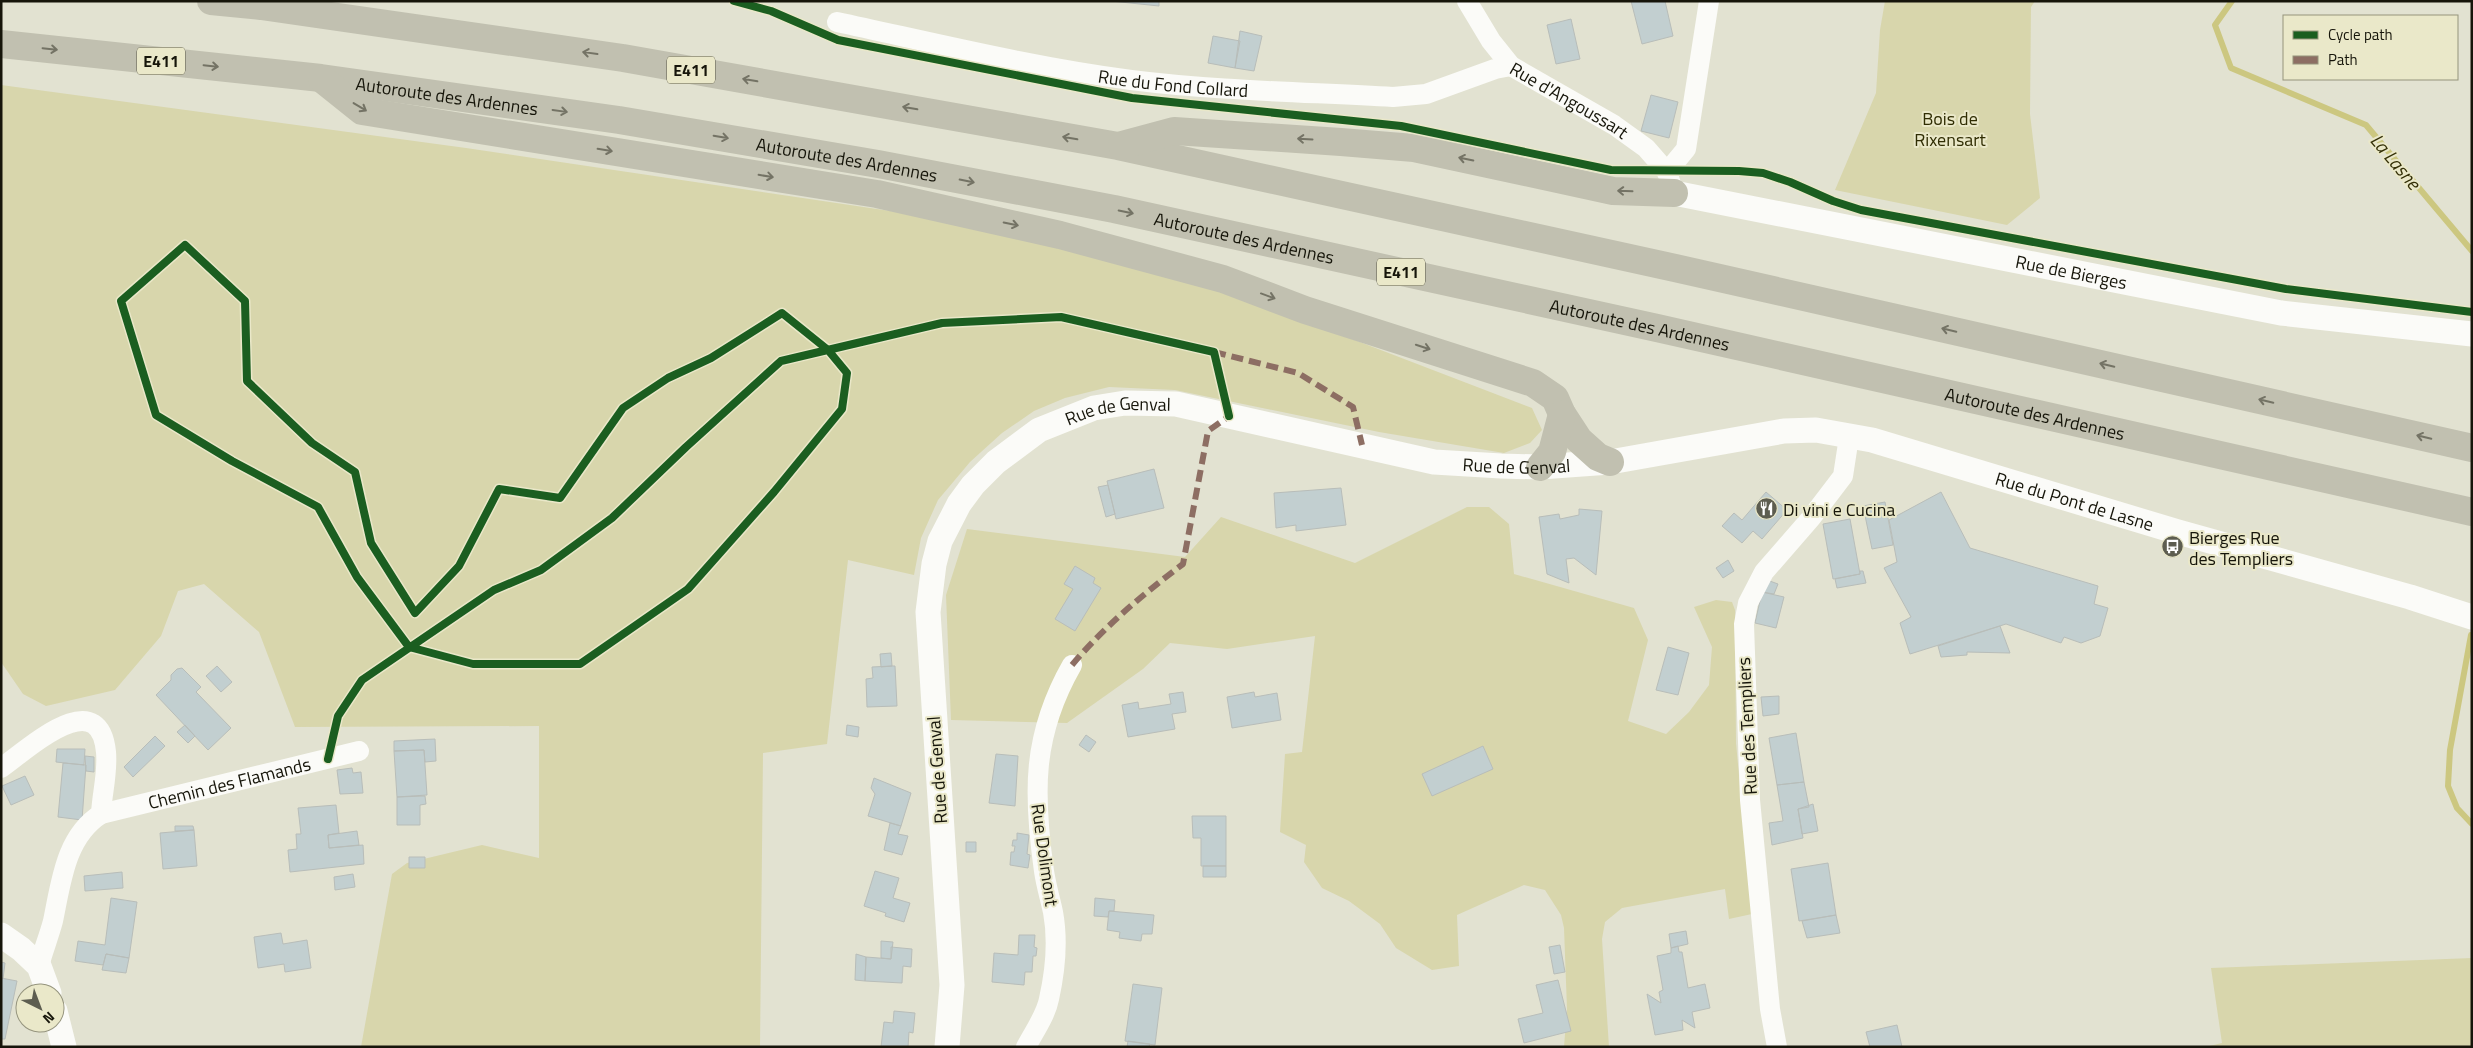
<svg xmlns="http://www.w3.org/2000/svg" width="2473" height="1048" font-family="'Titillium Web',sans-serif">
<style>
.green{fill:#d8d6ac}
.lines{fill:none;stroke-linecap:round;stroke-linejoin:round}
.stream{stroke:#ccc780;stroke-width:6}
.building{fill:#c2cfd0;stroke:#b8bdb9}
.minor{stroke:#fbfbf8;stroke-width:20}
.tertiary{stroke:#fbfbf8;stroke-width:25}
.motorway{stroke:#c1c0b0;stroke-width:28}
.quiet{stroke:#8d6e63;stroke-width:6;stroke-dasharray:12 6;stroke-linecap:butt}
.cycleway-casing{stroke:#eae8c9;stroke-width:11}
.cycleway{stroke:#1b5e20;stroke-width:8}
.oneway{stroke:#747365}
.labels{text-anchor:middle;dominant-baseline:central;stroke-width:4;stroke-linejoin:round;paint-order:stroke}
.shield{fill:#eae8c9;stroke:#565443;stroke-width:1}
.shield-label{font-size:16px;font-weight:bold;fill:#16150a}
.street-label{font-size:18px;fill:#16150a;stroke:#eae8c9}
.park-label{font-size:18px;fill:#302d03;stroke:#eae8c9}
.poi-label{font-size:18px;fill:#16150a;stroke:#eae8c9;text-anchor:start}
.water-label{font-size:19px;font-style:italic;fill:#343007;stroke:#eae8c9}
</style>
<rect width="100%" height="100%" fill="#e2e2d1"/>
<!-- green -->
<path class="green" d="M1885,1H2035L2031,7L2030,114L2040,198L2007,225L1835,190L1876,93L1880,30Z
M1,85L466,148L958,221L1209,284L1532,408L1542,430L1530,443L1504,453L1379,432L1175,390L1109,387L1065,398L1034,411L1002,433L970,462L938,500L921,538L914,575L848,560L827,744L763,753L760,1047H361L392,874L407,863L482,845L539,858V726L295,727L259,632L204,584L178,591L161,636L115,690L46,706L23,694L1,662Z
M1467,507H1489L1509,524L1514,574L1634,608L1648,640L1628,721L1666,734L1689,712L1709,685L1712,647L1694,607L1716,600L1732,602L1735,610L1736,743L1752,914L1729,919L1725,889L1622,908L1605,922L1602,939L1609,1047H1564L1567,1009L1564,928L1561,915L1545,890L1524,885L1457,915L1459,966L1432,970L1396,948L1380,924L1349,901L1322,888L1304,862L1306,845L1280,832L1285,754L1302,752L1315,636L1227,649L1170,643L1143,669L1067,723L951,720L946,595L967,529L1185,557L1221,517L1355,563Z
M2472,958V1047H2205L2222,1043L2211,968Z"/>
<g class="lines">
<!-- stream -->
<path class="stream" d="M2232,1L2215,25L2231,68L2366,125L2472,251
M2471,635L2450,750L2448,786L2457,808L2472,824"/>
</g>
<!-- building -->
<path class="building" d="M1111,1H1159V6Z
M1631,1H1665L1673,36L1642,44Z
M1571,19L1580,59L1556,64L1547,25Z
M1240,31L1262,36L1254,71L1235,68Z
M1213,36L1240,41L1235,68L1208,63Z
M1651,95L1678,102L1669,138L1641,131Z
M1154,469L1164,508L1116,519L1107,481Z
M1108,485L1115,514L1106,517L1098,487Z
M1341,488L1346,525L1296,531V525L1276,528L1274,493Z
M1766,492L1787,510L1762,539L1753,531L1742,543L1722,526L1734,513L1742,520Z
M1941,492L1970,548L2098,586L2094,604L2108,608L2100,636L2081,643L2064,637L2061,643L2006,624L1910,654L1900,623L1911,617L1884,568L1897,562L1889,520Z
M1885,502L1893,545L1872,549L1863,506Z
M1579,509L1602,511L1596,575L1574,558L1566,559L1569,583L1547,574L1539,517L1559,514L1560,519L1579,515Z
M1850,519L1860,574L1833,579L1823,524Z
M1728,560L1734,571L1723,578L1716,568Z
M1075,566L1095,578L1093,583L1101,588L1075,631L1055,619L1073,589L1064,584Z
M1860,571H1863L1866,583L1837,588L1835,579L1860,574Z
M1767,580L1778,584L1774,594L1762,592Z
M1762,592L1784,597L1776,628L1755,623Z
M2000,626L2010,653L1967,652V655L1941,657L1938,646Z
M1668,647L1689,653L1678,695L1656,690Z
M891,653L892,666L881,667L880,654Z
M217,666L232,682L221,692L206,676Z
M892,666H895L897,706L867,707L866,679L873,678L872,667Z
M182,668L201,687L196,692L231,728L208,750L156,695L171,680V675L177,669Z
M1183,692L1186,712L1172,714L1175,729L1128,737L1122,705L1138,702L1139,709L1171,704L1169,694Z
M1254,692L1255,697L1277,693L1281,720L1232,728L1227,697Z
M1779,696V714L1763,716L1761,697Z
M185,725L195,736L188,743L177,732Z
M847,725L859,727L858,737L846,735Z
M1796,733L1804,782L1777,785L1769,738Z
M1086,735L1096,742L1089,752L1079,745Z
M155,736L165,746L133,777L124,767Z
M435,739L436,761L425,762L424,750L394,751V741Z
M1483,746L1493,769L1432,796L1422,774Z
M57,749H85L84,765L56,762Z
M424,750L427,795L397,797L394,751Z
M996,754L1018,756L1015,806L989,803Z
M85,756L94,757V772L86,771Z
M63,763L86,765L82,820L58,817Z
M352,768L353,773L361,772L363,793L340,794L337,770Z
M25,776L34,795L11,805L2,786Z
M874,778L911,793L901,826L868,816L875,794L871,788Z
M1804,782L1809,807L1798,809L1803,838L1772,845L1769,823L1783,821L1777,785Z
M425,796L426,804L420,805V825H397V797Z
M1813,804L1818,831L1802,834L1798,809Z
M336,805L339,833L328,835L329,848L363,845L364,864L290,872L288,850L297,849L296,834H301L298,808Z
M1192,816H1226V866H1201V838H1193Z
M890,823L901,826L898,834L908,836L902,855L884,850Z
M175,826H193L194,830L175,831Z
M194,830L197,866L163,869L160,833Z
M357,831L359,845L329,848L328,835Z
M1017,833L1029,835L1027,854L1030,855L1028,868L1010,865L1011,852H1014L1015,846H1012L1013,840H1017Z
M966,842H976V852H966Z
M409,857H425V868H409Z
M1828,863L1836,915L1799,921L1791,869Z
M1203,866H1226V877H1203Z
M875,871L899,878L893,898L910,903L904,922L885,916L886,913L864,906Z
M122,872L123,888L85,891L84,876Z
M353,874L355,887L335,890L334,877Z
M111,898L137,902L129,958L106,954L103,965L75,961L78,941L105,945Z
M1095,898L1115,900L1114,911H1109L1108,917L1094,916Z
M1109,911L1154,915L1152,934H1142L1141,941L1119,938L1120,932L1107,930Z
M1836,915L1840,933L1807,938L1802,921Z
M1686,931L1688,944L1671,948L1669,934Z
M281,933L283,944L307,940L311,968L285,972L284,964L258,968L254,937Z
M1019,935H1035L1034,947L1037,948L1036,956H1033L1032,972H1025L1024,985L992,982L994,953L1018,955Z
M881,941L893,942L891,959L881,958Z
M1560,945L1565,972L1554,974L1549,947Z
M1678,946L1679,952H1682L1688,988L1705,984L1710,1008L1692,1012L1695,1028L1682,1020L1683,1030L1655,1035L1647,994L1661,1003L1659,992L1663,990L1657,956L1671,953V948Z
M891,947L912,949L911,967L903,966L902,983L865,981L866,957L891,959Z
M106,954L129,958L126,973L102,970Z
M856,954L866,957L865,981L855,980Z
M1,962L5,963L3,979L1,978Z
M1,978L17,981L5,1039H1Z
M1558,980L1571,1031L1524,1043L1518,1019L1543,1013L1536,985Z
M1133,984L1162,988L1155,1045L1125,1041Z
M894,1011L915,1013L913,1033L909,1032L908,1047H881L884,1022L893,1023Z
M1897,1025L1902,1047H1870L1866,1032Z
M1128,1041L1150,1044L1149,1047H1127Z"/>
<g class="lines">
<!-- minor -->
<g class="minor">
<path id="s1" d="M1467,1L1491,41L1511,66L1614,125L1646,148L1667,172L1674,193"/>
<path id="s2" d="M837,22C935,43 1032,67 1131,80C1218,91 1306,92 1393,97L1426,94L1495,69L1511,66"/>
<path d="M1667,172L1686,149L1709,1"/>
<path d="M1,768C27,750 99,682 106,752C108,773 102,793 101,814C65,837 61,883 53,921C49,936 43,951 39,966"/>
<path id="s3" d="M101,814L359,751"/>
<path d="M1026,1047C1034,1032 1046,1015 1049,999C1055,972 1058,939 1053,912C1050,898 1046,885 1044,871C1033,793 1032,735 1072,665"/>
<path d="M1777,1047L1770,1009L1750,800L1744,624L1748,603L1764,572L1811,518L1843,476L1849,437"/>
</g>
<!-- tertiary -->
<g class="tertiary">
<path id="s4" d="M1674,193L2281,313L2472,334"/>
<path d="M1,935L21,949L39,966L49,993"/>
<path d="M55,1011L64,1047"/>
<path id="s5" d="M947,1047L952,985L928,612L934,564L940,541L959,504L973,485L996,462L1039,430L1094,408L1125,403L1176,404L1434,462L1501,466L1540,467L1610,462L1784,431L1816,430L1872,440L2178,532L2410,597L2472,617"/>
</g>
<!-- motorway -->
<g class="motorway">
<path d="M211,1L261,6L623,58L1118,146L1675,268L2472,448"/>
<path id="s6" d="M1,44L321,78L619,120L878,164L1114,209L1657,328L2472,512"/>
<path d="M322,79L362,111L877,194L1060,235L1223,279L1305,310L1533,383L1555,398L1562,414L1579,440L1598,457L1610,462"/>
<path d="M1122,145L1174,131L1341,142L1414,148L1613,191L1674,193"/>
<path d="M1540,467L1552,452L1562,414"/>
</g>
<!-- quiet -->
<path class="quiet" d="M1214,352L1298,373L1353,407L1362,445
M1072,665C1105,626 1142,595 1183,564L1208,431L1229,416V413"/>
<defs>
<path id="cycleway" d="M734,1L771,11L838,40L1132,98L1401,126L1611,170L1739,171L1763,173L1790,182L1833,201L1861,210L2286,289L2472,312
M185,245L245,301L247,381L312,443L355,472L371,543L415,613L459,566L499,489L560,498L623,408L668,378L711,358L782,313L828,350L847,373L842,409L774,492L688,589L580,664H473L409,647L357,577L318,507L232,461L156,415L121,301Z
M328,759L338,716L362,680L494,590L541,570L612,518L686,447L781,361L942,323L1061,317L1214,352L1229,416"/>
</defs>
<!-- cycleway casing -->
<use href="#cycleway" class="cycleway-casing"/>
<!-- cycleway -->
<use href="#cycleway" class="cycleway"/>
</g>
<!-- one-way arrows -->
<defs><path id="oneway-shaft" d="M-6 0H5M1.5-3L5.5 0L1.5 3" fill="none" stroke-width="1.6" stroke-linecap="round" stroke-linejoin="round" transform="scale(1.25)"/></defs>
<g class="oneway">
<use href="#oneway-shaft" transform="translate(50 49) rotate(6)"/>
<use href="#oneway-shaft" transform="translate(590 53) rotate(-172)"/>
<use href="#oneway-shaft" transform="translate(211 66) rotate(6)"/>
<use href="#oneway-shaft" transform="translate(750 80) rotate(-170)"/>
<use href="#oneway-shaft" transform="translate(360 107) rotate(31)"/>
<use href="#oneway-shaft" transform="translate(910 108) rotate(-170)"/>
<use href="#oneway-shaft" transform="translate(560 111) rotate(8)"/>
<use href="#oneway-shaft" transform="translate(721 137) rotate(10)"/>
<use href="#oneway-shaft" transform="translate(1070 138) rotate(-170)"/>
<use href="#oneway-shaft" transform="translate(1305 139) rotate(-177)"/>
<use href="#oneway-shaft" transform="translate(605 150) rotate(9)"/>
<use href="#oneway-shaft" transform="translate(1466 159) rotate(-168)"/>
<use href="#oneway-shaft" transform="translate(766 176) rotate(9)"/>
<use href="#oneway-shaft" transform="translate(967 181) rotate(11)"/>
<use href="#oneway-shaft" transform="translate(1625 191) rotate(-178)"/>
<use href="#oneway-shaft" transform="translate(1126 212) rotate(12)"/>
<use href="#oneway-shaft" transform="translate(1011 224) rotate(12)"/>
<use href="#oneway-shaft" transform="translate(1268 296) rotate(20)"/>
<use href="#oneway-shaft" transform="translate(1949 330) rotate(-167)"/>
<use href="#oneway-shaft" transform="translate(1423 347) rotate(18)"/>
<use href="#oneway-shaft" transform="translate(2107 365) rotate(-167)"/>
<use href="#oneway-shaft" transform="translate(2266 401) rotate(-167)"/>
<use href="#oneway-shaft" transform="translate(2424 437) rotate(-167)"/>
</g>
<!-- icons -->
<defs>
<symbol id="restaurant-disc" viewBox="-11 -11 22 22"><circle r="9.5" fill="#5d5d50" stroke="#eae8c9"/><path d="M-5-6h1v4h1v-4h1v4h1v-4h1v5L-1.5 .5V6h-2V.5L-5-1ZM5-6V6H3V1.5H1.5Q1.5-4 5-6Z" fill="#fff"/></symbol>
<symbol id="bus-disc" viewBox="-11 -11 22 22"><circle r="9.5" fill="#5d5d50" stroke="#eae8c9"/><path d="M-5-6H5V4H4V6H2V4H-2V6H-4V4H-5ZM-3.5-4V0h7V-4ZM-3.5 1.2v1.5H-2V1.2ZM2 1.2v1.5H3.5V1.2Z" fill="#fff"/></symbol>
</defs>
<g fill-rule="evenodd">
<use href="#restaurant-disc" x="1754" y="496" width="25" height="25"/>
<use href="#bus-disc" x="2160" y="534" width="25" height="25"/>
</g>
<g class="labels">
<!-- shield labels -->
<g class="shield">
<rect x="137" y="47.5" width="48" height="27" rx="4"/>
<rect x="667" y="56.5" width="48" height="27" rx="4"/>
<rect x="1377" y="258.5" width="48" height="27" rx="4"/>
</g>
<g class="shield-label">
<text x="161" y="61">E411</text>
<text x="691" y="70">E411</text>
<text x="1401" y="272">E411</text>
</g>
<!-- street labels -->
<g class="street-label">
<text stroke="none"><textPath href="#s2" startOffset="342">Rue du Fond Collard</textPath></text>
<text stroke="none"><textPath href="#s6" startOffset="449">Autoroute des Ardennes</textPath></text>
<text stroke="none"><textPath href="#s1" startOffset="146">Rue d'Angoussart</textPath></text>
<text stroke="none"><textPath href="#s6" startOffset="854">Autoroute des Ardennes</textPath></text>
<text stroke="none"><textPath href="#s6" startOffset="1259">Autoroute des Ardennes</textPath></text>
<text stroke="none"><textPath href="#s4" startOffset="405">Rue de Bierges</textPath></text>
<text stroke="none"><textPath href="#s6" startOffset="1664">Autoroute des Ardennes</textPath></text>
<text stroke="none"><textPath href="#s5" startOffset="742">Rue de Genval</textPath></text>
<text stroke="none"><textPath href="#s6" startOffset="2069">Autoroute des Ardennes</textPath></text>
<text stroke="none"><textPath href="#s5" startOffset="1148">Rue de Genval</textPath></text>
<text stroke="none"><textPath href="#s5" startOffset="1719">Rue du Pont de Lasne</textPath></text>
<text transform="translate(1747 726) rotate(-93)">Rue des Templiers</text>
<text transform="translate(937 770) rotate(-94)">Rue de Genval</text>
<text stroke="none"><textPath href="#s3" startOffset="132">Chemin des Flamands</textPath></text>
<text transform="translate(1045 855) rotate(82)">Rue Dolimont</text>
</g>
<!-- park labels -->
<g class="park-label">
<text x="1950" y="118">Bois de<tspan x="1950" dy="21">Rixensart</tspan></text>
</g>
<!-- poi labels -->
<g class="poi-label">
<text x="1783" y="509">Di vini e Cucina</text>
<text x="2189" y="537">Bierges Rue<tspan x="2189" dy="21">des Templiers</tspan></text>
</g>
<!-- water labels -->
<g class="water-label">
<text transform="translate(2396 161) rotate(50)">La Lasne</text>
</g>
</g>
<!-- border -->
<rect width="2473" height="1048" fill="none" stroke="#16150a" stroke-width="5"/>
<!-- legend -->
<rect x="2283" y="15" width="175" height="65" fill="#eae8c9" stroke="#95947d"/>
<rect x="2293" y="31" width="25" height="8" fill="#1b5e20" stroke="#95947d"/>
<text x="2328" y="40" font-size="15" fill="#16150a">Cycle path</text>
<rect x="2293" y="56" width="25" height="8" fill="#8d6e63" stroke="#95947d"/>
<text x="2328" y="65" font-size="15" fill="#16150a">Path</text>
<!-- north arrow -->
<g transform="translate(40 1008) rotate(138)"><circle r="24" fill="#eae8c9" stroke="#95947d"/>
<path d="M0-4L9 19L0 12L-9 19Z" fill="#5d5d50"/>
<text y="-8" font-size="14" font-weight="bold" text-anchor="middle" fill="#16150a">N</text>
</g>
</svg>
